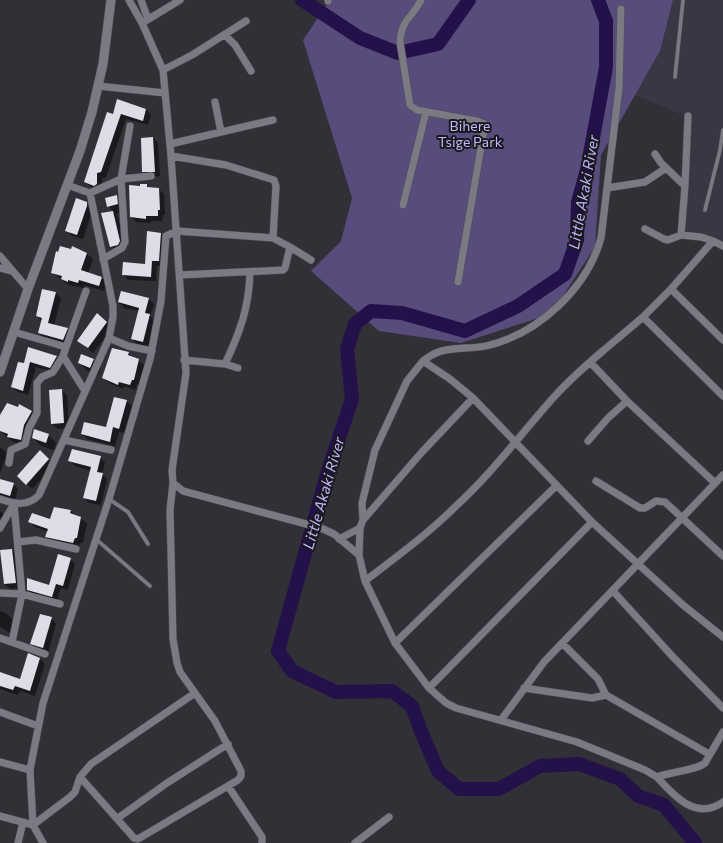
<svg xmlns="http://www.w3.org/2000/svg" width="723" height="843" font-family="Commissioner,sans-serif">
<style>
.built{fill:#393744}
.green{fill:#574c7c}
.shadow{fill:#0007}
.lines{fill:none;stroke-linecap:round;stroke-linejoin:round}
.river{stroke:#241149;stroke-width:14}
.building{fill:#dedce6}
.service-casing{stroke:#4e4d53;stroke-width:4.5}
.minor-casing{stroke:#4e4d53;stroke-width:8}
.tertiary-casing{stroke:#4e4d53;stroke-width:10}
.service{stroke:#7b7982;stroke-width:3.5}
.minor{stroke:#7b7982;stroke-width:7}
.tertiary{stroke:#7b7982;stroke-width:9}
.labels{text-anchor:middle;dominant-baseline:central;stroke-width:4;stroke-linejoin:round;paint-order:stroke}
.park-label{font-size:14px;fill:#c5b6fe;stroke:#19191c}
.water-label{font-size:15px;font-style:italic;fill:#c2b3fc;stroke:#19191c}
</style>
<rect width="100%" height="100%" fill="#313037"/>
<!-- built -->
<path class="built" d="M673,0H723V243L718,239L684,230L685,116L635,95L660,51Z"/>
<!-- green -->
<path class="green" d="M330,0H673L660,51L601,155L595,247L551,314L461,343L379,331L311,271L341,241L352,198L303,40Z"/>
<!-- shadow -->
<path class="shadow" d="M118,101L146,109L151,115L148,125L126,119L106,177L102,179V190H100L91,187L85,182Z
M153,138L158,143L160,176L149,177L143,171Z
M146,185L149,188L158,189L164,194L165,215H163L162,221H151V223L136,222L131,217L130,186Z
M117,196L125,204V212L116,214L118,217L125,247L116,252L111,246L102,214L114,212L108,206Z
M86,203L92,212L83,239L72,236L67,230Z
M161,234L166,239L164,266H157L156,281L128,280L123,274L146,265Z
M72,248L87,254L93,259L88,273L101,277L107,283L104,291L84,285V288L68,285L52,272Z
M56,293L61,298L54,326L67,329L72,334L69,345L44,338L39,333L42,321L37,316Z
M148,299L154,304L150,316L155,321L148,347L137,344L132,339L139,311L124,308L119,302Z
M98,314L112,328L93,353L79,341Z
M29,349L56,356L61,362L55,372L36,367L28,395L18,392L12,387L24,364Z
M128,353L144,365L139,385L137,384L135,390L124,386L123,389L109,383L103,378Z
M93,360L101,368L98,375L87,371L79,362Z
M61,390L67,395L69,428L58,429L52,424Z
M126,401L132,406L125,433L119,432L115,446L87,439L82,434L106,429Z
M19,408L31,411L37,417L26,445L13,442L0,431V420L3,409Z
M48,435L56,443L54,450L41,446L33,438Z
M0,447L7,453L0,473Z
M40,452L54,465L32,489L18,476Z
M100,457L105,463L102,474L107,479L101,505L89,503L84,497L91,471L75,466L70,461Z
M0,480L13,484L18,489L15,500L0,496Z
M0,511L8,517L0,526Z
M70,511L87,523L83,543H80L79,548L52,542L46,537L48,532L35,527L30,521H51Z
M12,550L17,555L21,588L10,589L4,584L1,551Z
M70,559L75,564L68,590L61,588L57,601L33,595L28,590L50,586Z
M0,611L6,613L14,621L10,633L0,627Z
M51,618L56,624L48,653L37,649L32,643Z
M39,658L45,664L35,696L20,691L18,695L0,689V674L20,680Z"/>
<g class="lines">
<!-- river -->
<path class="river" d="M302,0L360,38L398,53L438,44L469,0
M598,0L606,21V67L587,170L578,202L577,240L565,274L518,306L465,331L402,313L371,311L355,324L347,349L352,399L327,474L278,651L292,671L336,692L392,691L412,706L420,729L438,771L459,789H499L540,766L579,764L620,779L638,796L664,805L695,843"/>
</g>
<!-- building -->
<path class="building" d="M117,99L146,109L143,121L121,114L101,172L97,173V184L94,186L84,182L107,112L113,114Z
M153,137L155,172H142L141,138Z
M140,184H147V187L159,188L160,210H158V216H146V219L130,217L129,185L140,186Z
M117,195L118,204L107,207L105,198Z
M76,198L87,202V206L77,235L65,231Z
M113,211L120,241L118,245L110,247L101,213Z
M147,231L161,233L159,261H152L151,277L122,275L123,262L145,264Z
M60,246L71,249L72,246L87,253L81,270L102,277L99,286L79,280L78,283L68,280V282L61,279L62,276L51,273L56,251L58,252Z
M42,289L56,292L48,323L68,328L63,340L38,333L42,318L36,316Z
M121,291L149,298L145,313L150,314L143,342L131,339L139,308L118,302Z
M97,313L107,322L88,348L77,341Z
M28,347L57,356L50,368L30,362L23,391L11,387L18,362L24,363Z
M112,348L129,352L128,355L139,359L134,380H132L130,385L119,382L118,385L102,378Z
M81,354L94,359L90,368L78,363Z
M62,389L64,423L51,424L49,390Z
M114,397L127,400L119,429L113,427L110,442L81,434L84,422L106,427Z
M7,403L18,407L19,404L32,411L24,425L21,440L7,437L8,434L0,431V415Z
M34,429L49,434L46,443L32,438Z
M72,449L101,456L97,472L103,473L96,501L83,498L91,467L68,461Z
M40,450L49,459L26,485L17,476Z
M0,479L14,483L10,496L0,493Z
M54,507L71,510L70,513L81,517L77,538H75L73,543L45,537L48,529L28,522L32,513L50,519Z
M12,549L16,583L4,584L0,550Z
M58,554L71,558L63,586L56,584L52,597L27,590V578L49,585Z
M40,614L52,617L43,648L30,644Z
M28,653L40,658L30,691L15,686L13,690L0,686V672L20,679Z"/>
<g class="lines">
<defs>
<path id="service" d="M675,77L683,0
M705,210L720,150L723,130
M109,499L128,512L148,544
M97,540L150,586"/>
<path id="minor" d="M141,0L148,19
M421,0C412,19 402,17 400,42L410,105L417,110L477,121L485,124L458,282
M328,1V0
M142,23L180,0
M225,35L235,45L251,71
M163,70L192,55L246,21
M98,86L165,93
M215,102L221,132
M170,144L273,120
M655,154L661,163L685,186L681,235
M171,156L226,165L274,180L276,186L273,238
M685,186L688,116
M607,188L645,182L666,168
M90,193L121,179L151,176
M403,205L426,112
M645,229L664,239L668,240L681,235L701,237L713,241
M290,247L311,260
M0,256L28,289
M103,259L122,248L125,242L121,179L130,126
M0,268L12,271
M671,289L713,241L723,246
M643,317L671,289L723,340
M14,332L66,347
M109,338L128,346L152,351
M184,360L225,364L238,368
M423,361C427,358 431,355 436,353C450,346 474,350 490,345C540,332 587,288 601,238L619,88L621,9
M590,362L627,401L715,483
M225,364C240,332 249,308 250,272
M85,391L63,356L86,291
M64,440L111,450
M588,441L608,418L627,401
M9,463L11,450L25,444L29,428L37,413V383L42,377L53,372L63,356
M596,481L640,508H645L656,501L665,502L723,556
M173,483L183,491L321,528L334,534L359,555L365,581L395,643L429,688L446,703L456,708L577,742L645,770L657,777C670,772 697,770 705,763L723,732
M0,499C14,504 28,507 39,495L109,338L113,317V306L90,193L67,185
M14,504L22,594L60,604
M363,520L422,452L473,398
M0,528L14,504
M339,539L360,528
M18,542L36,540L76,549
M359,555L360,528L363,520L362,503L375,450L407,381L423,361L450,379L473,398L592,522L683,605L723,637
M365,581C396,557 428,534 456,506C492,473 521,434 553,398C580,368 613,343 643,317L723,396
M613,591L673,657L723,708
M0,593L22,594L12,642
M0,638L45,654
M395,643L556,486
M563,644L598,679L606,695
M429,688L592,522
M524,688L592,698L606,695L709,754
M0,712L38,726
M501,720L544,662L723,475
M0,762L30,770
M80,777L134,838L138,839L238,780L241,776V771L215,721L180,672L177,663L173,639L170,510L173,483L172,470L186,373L171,156L163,70L142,23L129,0
M657,777C674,796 696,821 723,802
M228,786L262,837V843
M0,816L33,825L30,770L43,703L109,499L150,359L161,301L166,236L177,231L273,238L290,247L285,268L283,270L180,275
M118,818L167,783L228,744
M18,843L23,822
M43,843L33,825L70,797L75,792L80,777L91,764L195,693
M355,843L389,817"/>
<path id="tertiary" d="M0,372L28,289L80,151L92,112L103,64L111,0"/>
</defs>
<!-- service casing -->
<use href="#service" class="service-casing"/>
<!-- minor casing -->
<use href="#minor" class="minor-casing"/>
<!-- tertiary casing -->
<use href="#tertiary" class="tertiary-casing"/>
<!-- service -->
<use href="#service" class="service"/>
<!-- minor -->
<use href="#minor" class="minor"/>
<!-- tertiary -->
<use href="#tertiary" class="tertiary"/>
</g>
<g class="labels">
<!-- park labels -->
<g class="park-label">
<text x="470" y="125">Bihere<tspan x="470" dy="16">Tsige Park</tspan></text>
</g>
<!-- water labels -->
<g class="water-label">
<text transform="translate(583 192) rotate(-80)">Little Akaki River</text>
<text transform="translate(323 493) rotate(-74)">Little Akaki River</text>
</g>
</g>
</svg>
